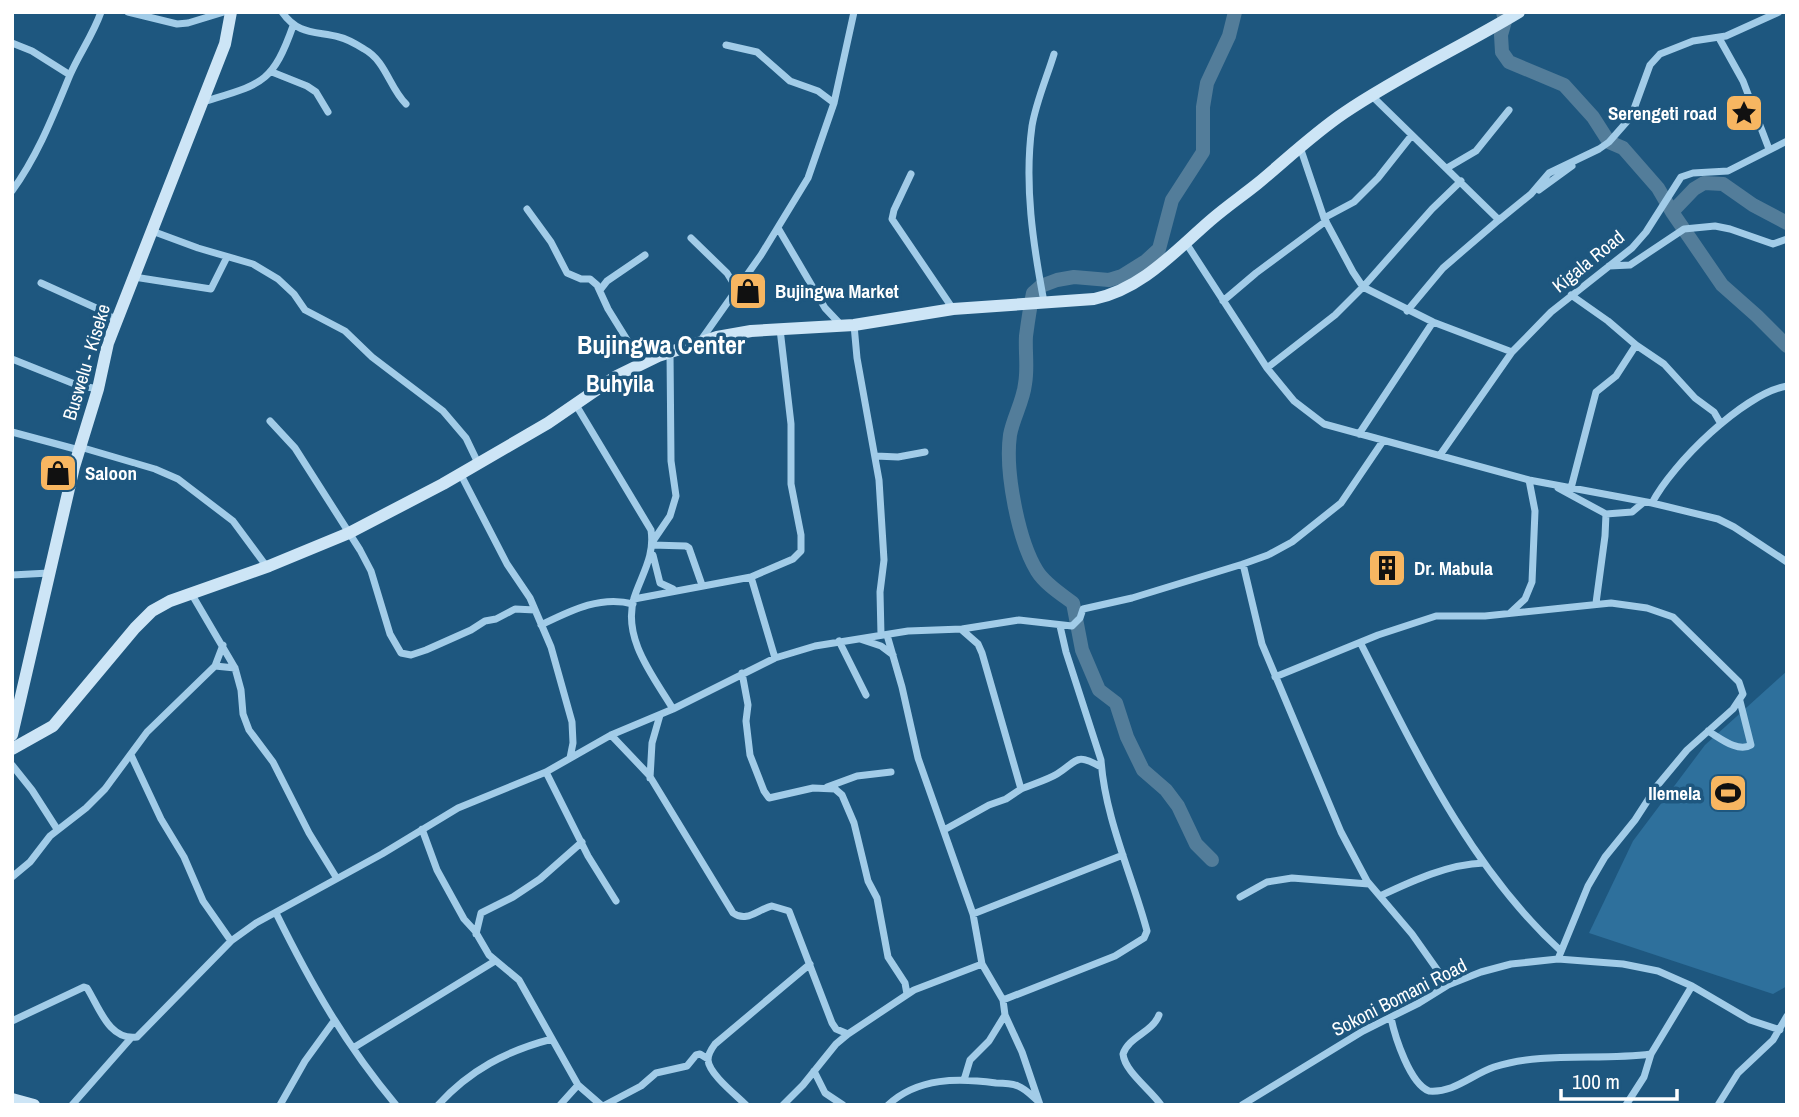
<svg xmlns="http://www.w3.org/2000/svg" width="1799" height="1117" font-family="'Archivo Narrow',sans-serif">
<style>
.park{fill:#2e709c}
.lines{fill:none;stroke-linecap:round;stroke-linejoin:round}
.river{stroke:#537d9a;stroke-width:14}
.street{stroke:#a2cce8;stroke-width:7}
.secondary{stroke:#cde5f6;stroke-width:12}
.labels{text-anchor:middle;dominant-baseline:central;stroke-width:7;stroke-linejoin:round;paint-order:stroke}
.poi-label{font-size:19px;font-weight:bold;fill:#fff;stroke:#1e577f;text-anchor:start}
.street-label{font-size:19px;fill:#fff;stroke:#1e577f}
.quarter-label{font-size:23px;font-weight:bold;fill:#fff;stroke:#1e577f}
.district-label{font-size:26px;font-weight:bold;fill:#fff;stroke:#1e577f}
</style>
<rect width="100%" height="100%" fill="#1e577f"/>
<!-- park -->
<path class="park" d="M1787,671V986L1773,994L1589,933L1633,841L1705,745Z"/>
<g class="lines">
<!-- river -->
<path class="river" d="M1503,12L1505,21L1501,35L1502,52L1509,62L1564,85L1593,117L1609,142L1623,148L1658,188L1672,212L1694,189L1704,183L1723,184L1753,205L1787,223
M1672,212L1722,285L1757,316L1787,346
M1212,860L1196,844L1178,806L1166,790L1143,770L1127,737L1116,703L1099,690L1082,650L1073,603C1061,594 1045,584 1037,571C1018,540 1005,471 1010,435C1013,418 1023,402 1025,384C1028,368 1025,352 1026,336C1028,321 1030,307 1033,293L1041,286L1057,280L1074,277L1109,280L1122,276L1146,261L1159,249L1172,200L1203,152V107L1207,83L1229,36L1235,12"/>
<!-- street -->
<path class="street" d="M128,12L177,24L188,23L224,12
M282,12C298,35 315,31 339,37C348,39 356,44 364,49C386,61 389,87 406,104
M1719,38L1743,81L1769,149
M12,43L32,51L70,75
M726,45L757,52L790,81L818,91L834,103
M272,72L307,86L316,92L328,112
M1372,96L1499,220L1531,194L1549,173L1599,149L1609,142L1631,117L1650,65L1660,54L1693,41L1726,36L1779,12
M203,102C261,84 272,85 293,26
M1300,147L1324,218L1353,272L1363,287L1433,322L1512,352
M1447,168L1476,151L1509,110
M911,174L894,210L892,219L953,309
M1539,190L1572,166
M12,191C38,155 53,116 70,75C79,54 93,35 101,12
M527,209L551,242L567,273L581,279H590L597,285L608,309L642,364
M1324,218L1354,202L1378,178L1412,135
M778,228L825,308L842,326
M152,231L198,248L253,264L278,279L294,294L305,310L345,331L372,357L443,411L466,438L478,463
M691,238L727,273L737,289
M1186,243L1267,368L1294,401L1324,424L1529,480L1652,503L1718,519L1734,527L1787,562
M1609,266L1630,265L1684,229L1715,226L1730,229L1773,244L1787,239
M134,277L211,289L227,257
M41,283L105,312L117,322
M600,290L607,281L645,255
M1571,295L1608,321L1636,345L1664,364L1695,398L1714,412L1721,424
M1223,301L1256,273L1326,221
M1044,302C1033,244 1024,184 1032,126C1036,102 1047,77 1054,54
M1407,311L1443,268L1501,218
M854,325L857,358L879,480L884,560L880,592L881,635
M701,340L761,255L808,178L834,103L854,12
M12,359L77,385L98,389
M1267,368L1335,315L1363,287L1432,209L1461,181
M576,405L651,530C655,556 642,574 634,598C622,639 654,677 673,709
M270,421L295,448L360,550L371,571L390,634L401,653L411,655L426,650L471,630L485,621L496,619L515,609L535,610
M12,432L79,450
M1359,434L1433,322
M80,447L155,469L178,479L233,521L267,567
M1440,455L1512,352L1551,312L1632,248L1646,232L1681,177L1693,173L1728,171L1787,141
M876,456L898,457L925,452
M460,473L507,564L530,598L551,647L572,722L573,743L570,758
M1558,488L1606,514L1605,536L1596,603
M1571,488L1596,392L1616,376L1636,345
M1652,503C1672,464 1743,394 1787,386
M1606,514L1632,512L1644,502
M653,541L670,516L676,496L671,461L670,352
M652,545L686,546L689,548L702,585
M653,555L660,583L673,589
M1243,564L1262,644L1341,832L1367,881L1412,934L1448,985
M12,575L49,573
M751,577L775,658
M191,593L235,668L241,690L243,714L249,730L273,762L309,833L336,877
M634,599L751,577L793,559L801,551V535L791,484V424L780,329
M1510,613L1525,599L1532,582L1535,511L1529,480
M541,625C570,611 600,595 633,604
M887,635L902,687L918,758L973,914L982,964L1003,1000L1005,1015L1022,1052L1040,1105
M860,639L881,646L893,655
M839,641L866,695
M1361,644C1416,752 1470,868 1561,951
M215,666L235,668
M742,673L748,705L746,721L750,755L764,791L769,798L813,788L835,789L842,795L854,823L868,881L877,898L888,957L905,983L907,994
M1275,677L1378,635L1436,616H1485L1611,603L1647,608L1673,617L1739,682L1743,694L1733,709L1687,750L1657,786L1635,820L1605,857L1588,886L1558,959
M1708,731C1720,738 1738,753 1751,745L1740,701
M611,735L649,775L733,913C747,923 758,909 772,906L789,911L832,1023L836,1029L848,1034
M131,755L161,819L184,857L203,901L231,941
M12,765L32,790L57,829
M546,772L588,856L616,901
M650,778L652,743L660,715
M827,787L857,776L891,772
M1021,789C1033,784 1047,780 1057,774C1078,761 1075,752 1101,767
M422,829L437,870L464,919L475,931L489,955L519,980L578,1085L601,1105
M944,830L989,805L1006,799L1021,789L982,653L978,644L962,630
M12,877L30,862L50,836L86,808L105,789L147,732L215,666L223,645
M1380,896C1412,881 1448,864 1484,863
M1240,897L1267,882L1292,878L1369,884
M276,913C311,984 345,1044 396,1105
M973,914L1123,855
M476,934L481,913L513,897L540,879L582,842
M1003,1000L1115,956L1144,938L1147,931C1132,875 1105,818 1101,760L1066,652L1060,626
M1159,1015C1152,1033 1129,1036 1123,1054C1125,1072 1150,1089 1161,1105
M1391,1018C1395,1037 1410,1084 1429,1091C1454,1093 1471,1075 1494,1067C1544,1051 1599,1061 1651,1054
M12,1021L84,987L87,988C99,1007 109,1041 137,1037L231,941L256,923L382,854L458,808L546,772L611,735L673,709L775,658L815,646L908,631L962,629L1019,620L1072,626L1080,618L1083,609L1132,598L1243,564L1268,555L1292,542L1341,503L1383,441
M353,1048L495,961
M814,1071L825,1093L843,1105
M964,1080L970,1060L989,1041L1005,1015
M72,1105L131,1038
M280,1105L305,1061L334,1021
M438,1105C470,1070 506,1051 552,1039
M560,1105L578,1085
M605,1105L641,1086L656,1073L687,1066L696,1055L700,1054L708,1059
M746,1105C736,1095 709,1074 708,1060C708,1054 712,1048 715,1044L810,964
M783,1105L803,1085L836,1044L848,1034L914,990L982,964
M888,1105C918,1077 959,1078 996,1083C1004,1083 1011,1083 1018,1086C1026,1089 1033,1097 1039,1102
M1242,1105L1363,1031L1419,1003L1448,985L1481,972L1511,964L1558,959L1623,964L1658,971L1692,986L1750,1020L1780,1030
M1626,1105L1644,1077L1651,1054L1692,986
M1718,1105L1738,1073L1773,1040L1787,1016"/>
<!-- secondary -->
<path class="secondary" d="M12,735L74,467L98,389L108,343L225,44L231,12
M12,749L53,726L135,628L152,611L170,601L269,566L349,533L443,484L548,423L615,377L658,356L717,337L751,331L854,325L953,309L1094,299C1142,289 1175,251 1211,220C1226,207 1242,196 1257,184C1286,160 1313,134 1344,113C1400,75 1461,47 1519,12
M12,1099L34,1105"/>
</g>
<!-- icons -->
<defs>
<symbol id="sight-square" viewBox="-11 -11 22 22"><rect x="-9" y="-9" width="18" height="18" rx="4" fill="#f7b661" stroke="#1e577f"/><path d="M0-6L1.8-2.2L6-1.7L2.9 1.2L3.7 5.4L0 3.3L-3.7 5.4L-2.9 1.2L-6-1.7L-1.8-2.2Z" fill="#111"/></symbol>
<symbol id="shop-square" viewBox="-11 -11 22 22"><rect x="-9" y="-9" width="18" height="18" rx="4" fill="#f7b661" stroke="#1e577f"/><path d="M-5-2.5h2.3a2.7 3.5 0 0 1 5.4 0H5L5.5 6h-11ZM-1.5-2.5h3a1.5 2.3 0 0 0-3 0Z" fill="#111"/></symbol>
<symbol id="building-square" viewBox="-11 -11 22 22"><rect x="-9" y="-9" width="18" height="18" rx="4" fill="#f7b661" stroke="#1e577f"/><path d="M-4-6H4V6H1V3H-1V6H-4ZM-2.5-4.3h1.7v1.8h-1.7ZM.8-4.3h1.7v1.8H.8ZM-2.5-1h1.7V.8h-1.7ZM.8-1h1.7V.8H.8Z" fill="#111"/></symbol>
<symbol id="stadium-square" viewBox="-11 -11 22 22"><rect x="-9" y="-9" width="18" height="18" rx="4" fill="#f7b661" stroke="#1e577f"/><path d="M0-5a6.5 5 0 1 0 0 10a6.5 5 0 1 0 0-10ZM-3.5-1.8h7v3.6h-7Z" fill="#111"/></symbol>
</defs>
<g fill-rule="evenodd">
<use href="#sight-square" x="1722" y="91" width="44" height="44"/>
<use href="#shop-square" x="726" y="269" width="44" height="44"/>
<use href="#shop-square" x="36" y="451" width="44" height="44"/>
<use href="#building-square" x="1365" y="546" width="44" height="44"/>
<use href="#stadium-square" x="1706" y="771" width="44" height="44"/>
</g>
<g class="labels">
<!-- poi labels -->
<g class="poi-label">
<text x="1717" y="113" text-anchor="end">Serengeti road</text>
<text x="775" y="291">Bujingwa Market</text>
<text x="85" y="473">Saloon</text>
<text x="1414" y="568">Dr. Mabula</text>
<text x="1701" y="793" text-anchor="end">Ilemela</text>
</g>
<!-- street labels -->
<g class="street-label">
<text transform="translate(1588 261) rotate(-39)">Kigala Road</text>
<text transform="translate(86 362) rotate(-73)">Buswelu - Kiseke</text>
<text transform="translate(1399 997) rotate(-27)">Sokoni Bomani Road</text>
</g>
<!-- quarter labels -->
<g class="quarter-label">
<text x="620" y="383">Buhyila</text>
</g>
<!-- district labels -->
<g class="district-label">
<text x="661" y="344">Bujingwa Center</text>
</g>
</g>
<!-- border -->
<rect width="1799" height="1117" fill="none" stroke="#ffffff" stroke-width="28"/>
<!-- scale -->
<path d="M1561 1089v10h116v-10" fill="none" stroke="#ffffff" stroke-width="3.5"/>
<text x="1572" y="1089" font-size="21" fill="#ffffff" stroke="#1e577f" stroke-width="5" paint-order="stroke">100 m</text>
</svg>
